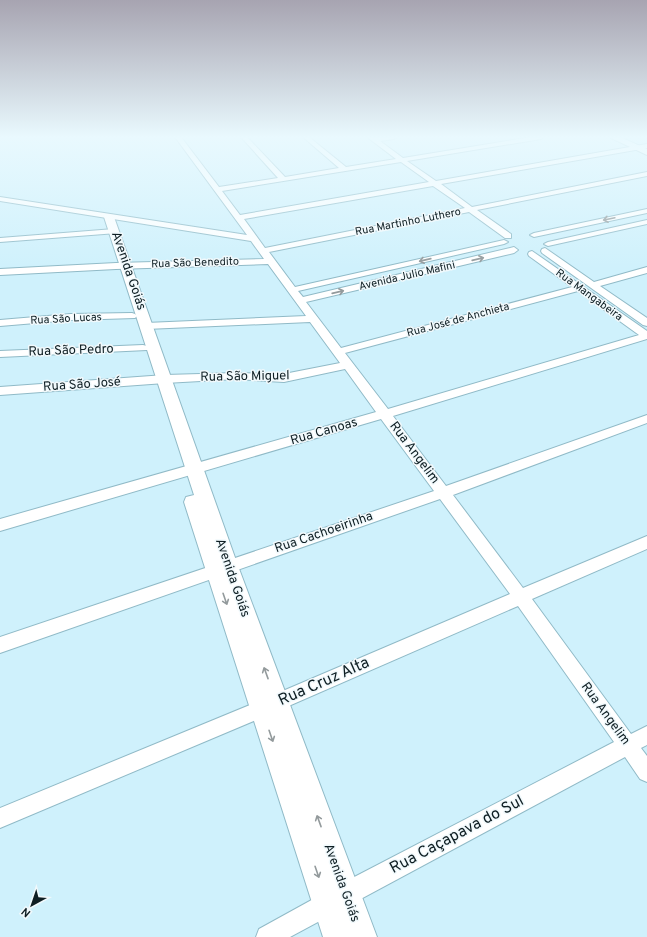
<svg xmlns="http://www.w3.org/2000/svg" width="647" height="937" font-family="Overpass,sans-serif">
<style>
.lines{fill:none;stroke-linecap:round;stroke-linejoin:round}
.street-casing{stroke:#90bac7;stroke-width:2}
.secondary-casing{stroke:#90bac7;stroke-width:2}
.street{fill:#fff;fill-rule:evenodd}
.secondary{fill:#fff;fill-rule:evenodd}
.oneway{stroke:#939a9c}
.labels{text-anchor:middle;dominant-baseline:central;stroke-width:3;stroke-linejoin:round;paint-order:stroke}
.far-street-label{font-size:11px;fill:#0e1e23;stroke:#f1f9fc}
.street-label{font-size:13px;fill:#0e1e23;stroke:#f1f9fc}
.near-street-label{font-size:16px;fill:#0e1e23;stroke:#f1f9fc}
</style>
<rect width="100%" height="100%" fill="#cff1fc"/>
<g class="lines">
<defs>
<path id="street" d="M175,137H181L219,187L278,178L241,137H247L285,177L339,168L303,137H309L346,167L396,159L367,137H397L394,139L380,141L403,158L531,137H544L541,139L407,161L436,181L647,144V148L441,184L472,207L647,172V176L477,210L511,234V238H505L469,212L269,252L295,287L504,240L508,242L504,244L298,291L303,297L514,247L518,250L514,253L306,302L341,348L572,287L529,256L528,254L529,252L532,251L647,331V339L393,416L446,486L647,415V423L453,495L523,588L647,536V549L532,599L631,734L647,726V745L641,748L647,756V782L640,779L625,757L290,937H256L259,929L337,886L614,742L518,606L268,715L0,828V808L257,702L510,594L440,499L0,653V637L434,491L381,419L0,531V519L376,412L345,369L284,382L236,379L165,383L0,395V387L165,375L236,373L284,374L340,363L310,322L146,329L141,326L146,323L306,316L268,264L116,269L0,275V269L116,263L264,259L251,241L0,201V197L247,235ZM401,162L429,182L240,215L222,191ZM433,186L465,208L265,248L244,219ZM578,291L639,335L388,409L345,353Z
M647,209V213L534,237L530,235L534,233Z
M647,220V224L548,246L544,244L548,242Z
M114,229L118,231L117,233L0,242V238Z
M545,248L594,282L647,267V273L600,286L647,318V326L643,325L542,253L541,251L542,249Z
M132,313L135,314L137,316L135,318L71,320L0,326V320L71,314Z
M143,345L147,346L148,348L147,350L0,357V351Z"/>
<path id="secondary" d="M609,137H620L647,149V155Z
M109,214L114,217L238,566L377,937H323L184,502L186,497L194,495L104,217Z"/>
</defs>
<!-- street casing -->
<use href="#street" class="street-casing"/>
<!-- secondary casing -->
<use href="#secondary" class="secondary-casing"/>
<!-- street -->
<use href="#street" class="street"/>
<!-- secondary -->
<use href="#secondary" class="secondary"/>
</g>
<!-- one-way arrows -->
<defs><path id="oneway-shaft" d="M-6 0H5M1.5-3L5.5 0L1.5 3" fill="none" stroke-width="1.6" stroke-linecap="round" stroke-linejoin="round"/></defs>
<g class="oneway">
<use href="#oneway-shaft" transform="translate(609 219) rotate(168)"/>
<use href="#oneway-shaft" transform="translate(478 259) rotate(-13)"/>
<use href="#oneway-shaft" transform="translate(425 260) rotate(167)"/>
<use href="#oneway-shaft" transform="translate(338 292) rotate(-13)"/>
<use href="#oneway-shaft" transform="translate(225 599) rotate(71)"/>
<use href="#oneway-shaft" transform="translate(266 673) rotate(-110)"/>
<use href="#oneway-shaft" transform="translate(271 736) rotate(71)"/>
<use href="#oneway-shaft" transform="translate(319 821) rotate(-110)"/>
<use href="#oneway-shaft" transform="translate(317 872) rotate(71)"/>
</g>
<!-- sky -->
<linearGradient id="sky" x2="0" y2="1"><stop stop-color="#a7a4b1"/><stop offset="0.51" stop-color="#e9f9fe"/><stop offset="1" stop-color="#e9f9fe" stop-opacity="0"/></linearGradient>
<rect width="647" height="268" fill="url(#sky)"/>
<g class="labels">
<!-- far-street labels -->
<g class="far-street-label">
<text transform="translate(408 222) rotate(-11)">Rua Martinho Luthero</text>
<text transform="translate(195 263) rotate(-2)">Rua São Benedito</text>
<text transform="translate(407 276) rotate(-13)">Avenida Julio Mafini</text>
<text transform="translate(589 295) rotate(36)">Rua Mangabeira</text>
<text transform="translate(66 319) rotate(-3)">Rua São Lucas</text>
<text transform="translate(458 320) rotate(-15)">Rua José de Anchieta</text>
</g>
<!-- street labels -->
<g class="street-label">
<text transform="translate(128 271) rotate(71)">Avenida Goiás</text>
<text transform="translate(71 351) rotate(-2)">Rua São Pedro</text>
<text transform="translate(245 377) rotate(-1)">Rua São Miguel</text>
<text transform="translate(82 385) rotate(-4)">Rua São José</text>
<text transform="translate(324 432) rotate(-16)">Rua Canoas</text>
<text transform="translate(414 453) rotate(53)">Rua Angelim</text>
<text transform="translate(324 533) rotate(-19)">Rua Cachoeirinha</text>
<text transform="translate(232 578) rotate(71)">Avenida Goiás</text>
<text transform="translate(605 714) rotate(54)">Rua Angelim</text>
<text transform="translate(341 883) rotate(70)">Avenida Goiás</text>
</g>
<!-- near-street labels -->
<g class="near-street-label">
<text transform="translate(324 682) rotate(-24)">Rua Cruz Alta</text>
<text transform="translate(457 835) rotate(-28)">Rua Caçapava do Sul</text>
</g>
</g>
<!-- north arrow -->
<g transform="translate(32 905) rotate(220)" stroke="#f1f9fc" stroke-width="3" paint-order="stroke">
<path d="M0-3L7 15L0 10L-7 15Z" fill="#0e1e23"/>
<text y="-6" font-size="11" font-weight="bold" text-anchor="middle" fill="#0e1e23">N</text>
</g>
</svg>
